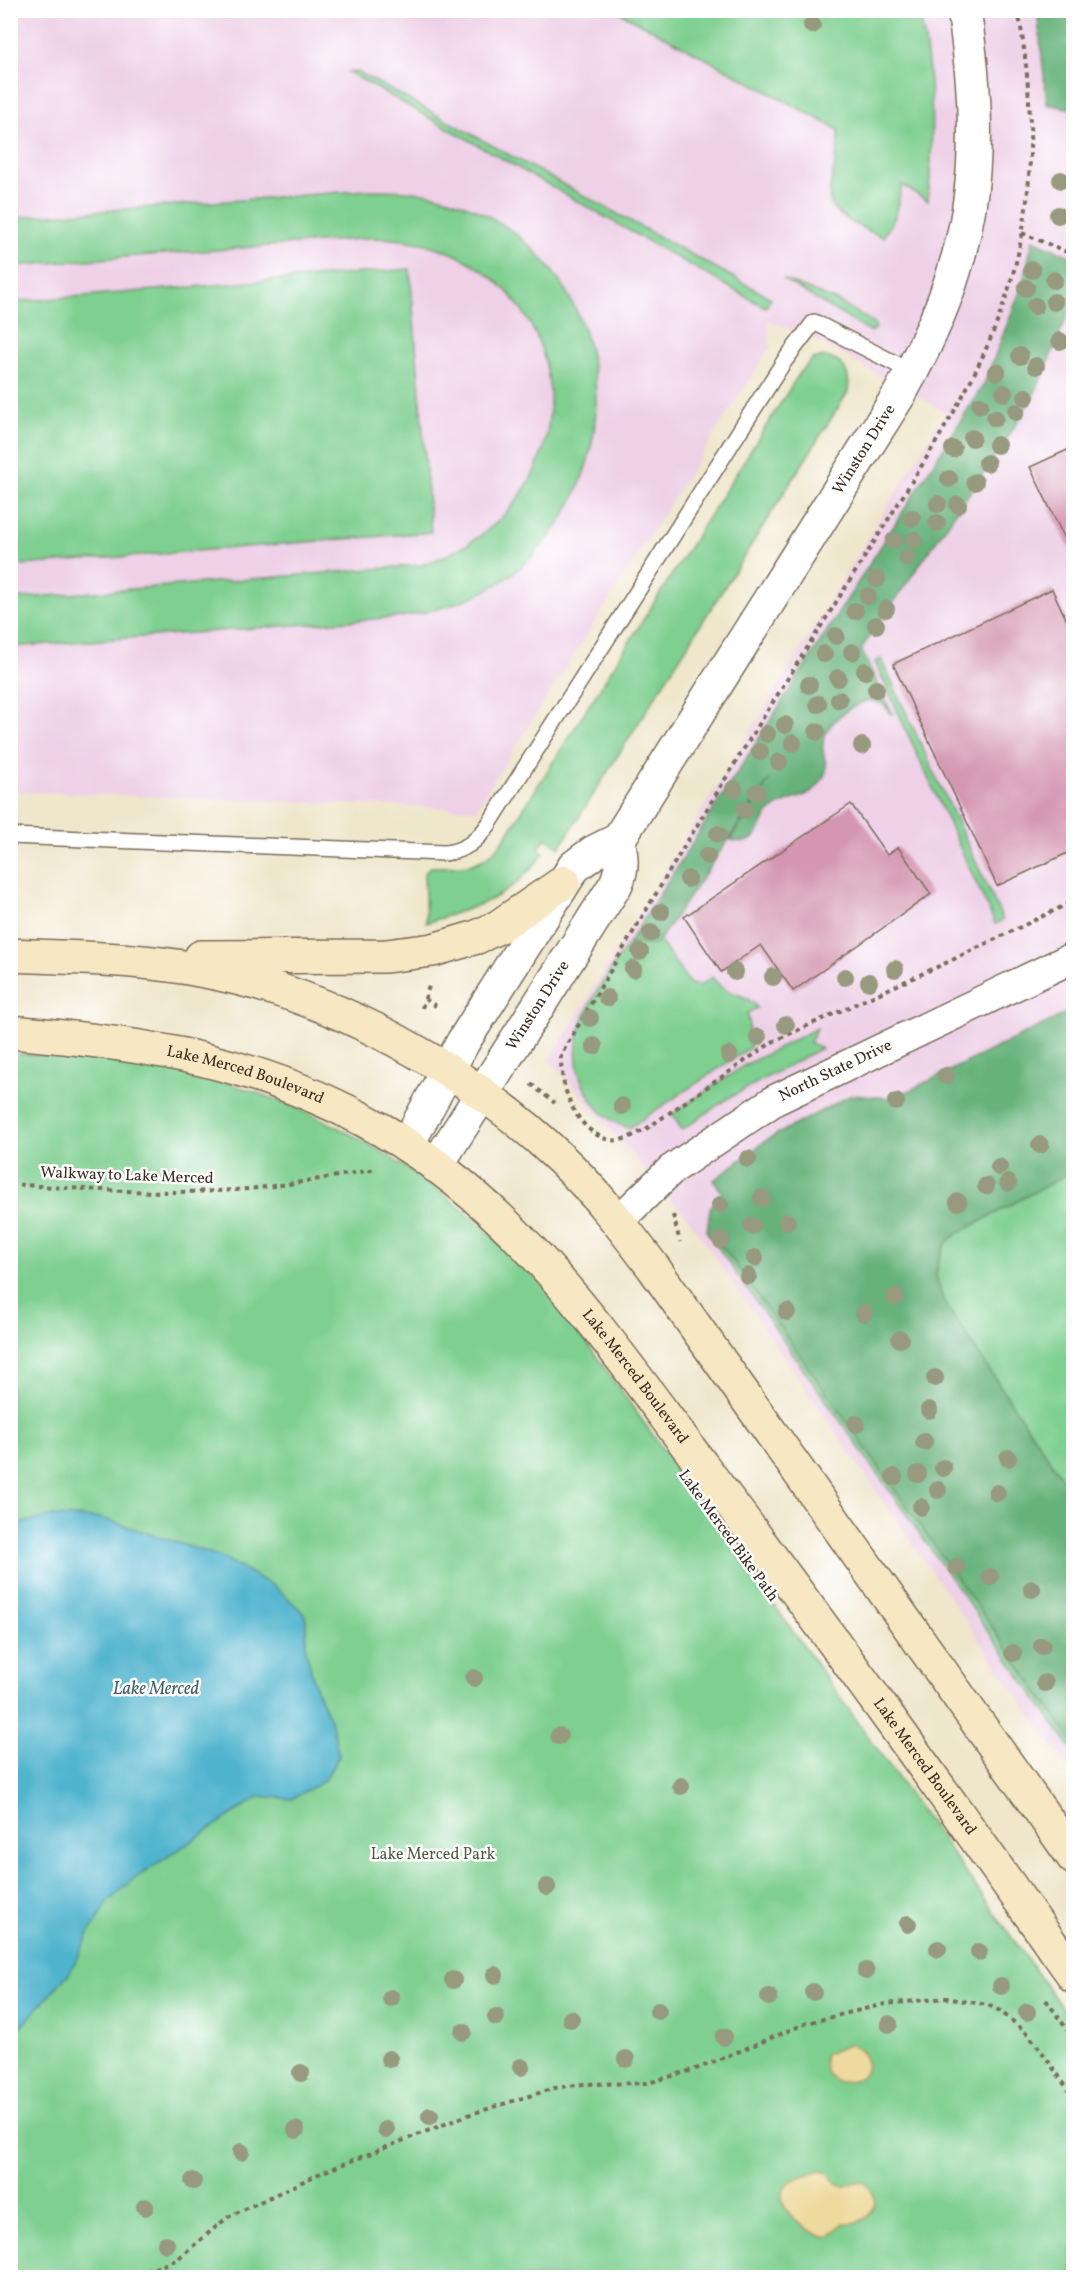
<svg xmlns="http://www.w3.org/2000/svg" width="1084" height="2288" font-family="Vollkorn,serif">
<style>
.built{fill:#eed0e7}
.green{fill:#7ecf90;stroke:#5c7c57;stroke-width:1.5}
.forest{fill:#66b27a;stroke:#506e4c;stroke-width:1.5}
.sand{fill:#eeda9e;stroke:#94825e;stroke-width:1.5}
.water{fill:#4fb4ce;stroke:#456f76;stroke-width:1.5}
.building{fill:#d496b1}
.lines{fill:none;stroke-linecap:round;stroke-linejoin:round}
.service-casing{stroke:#7a6c5b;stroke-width:18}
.minor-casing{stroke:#7a6c5b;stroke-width:33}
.tertiary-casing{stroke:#7a6c5b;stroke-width:36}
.secondary-casing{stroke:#7a6c5b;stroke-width:36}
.path{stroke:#7a6c5b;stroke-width:4;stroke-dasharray:4.5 4.5;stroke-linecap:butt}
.service{stroke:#fff;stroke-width:15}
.minor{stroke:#fff;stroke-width:30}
.tertiary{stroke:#fff;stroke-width:33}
.secondary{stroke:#f7e8c3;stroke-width:33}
.tree{fill:#979a7f}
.labels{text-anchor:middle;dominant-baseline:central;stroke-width:5;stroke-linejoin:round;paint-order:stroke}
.street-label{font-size:16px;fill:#3b2a1e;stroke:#fff}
.park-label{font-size:16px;fill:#4f5c40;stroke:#fff}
.water-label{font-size:18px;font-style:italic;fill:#436164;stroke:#fff}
</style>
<rect width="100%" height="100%" fill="#fff"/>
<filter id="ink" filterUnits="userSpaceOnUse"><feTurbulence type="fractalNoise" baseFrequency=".0167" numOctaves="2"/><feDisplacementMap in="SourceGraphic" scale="12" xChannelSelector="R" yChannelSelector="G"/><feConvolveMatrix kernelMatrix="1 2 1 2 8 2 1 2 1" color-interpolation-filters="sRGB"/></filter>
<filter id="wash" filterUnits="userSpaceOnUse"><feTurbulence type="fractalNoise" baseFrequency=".008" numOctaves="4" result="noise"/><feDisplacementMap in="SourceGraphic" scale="24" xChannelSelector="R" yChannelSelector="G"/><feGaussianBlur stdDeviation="1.35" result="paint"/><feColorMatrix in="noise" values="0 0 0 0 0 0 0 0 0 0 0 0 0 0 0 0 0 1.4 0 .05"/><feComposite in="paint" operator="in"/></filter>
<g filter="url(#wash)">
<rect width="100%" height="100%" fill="#efe6cb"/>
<!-- built -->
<path class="built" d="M11,11H1073V1776L690,1221L550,1060L945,412L816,340L768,320L770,347L476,809L11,791Z"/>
<!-- green -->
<path class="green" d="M617,11H919C934,75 934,136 928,201L902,185L895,217L883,237C800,203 838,197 839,130Z
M348,72H358L771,298L766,307L761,305Z
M367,190C390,190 413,190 435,195C605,238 650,449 523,565C489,596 445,610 400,617L11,647V599L421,565C619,501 579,237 371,238L11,266V218Z
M410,269L431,532L11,566V302Z
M783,279L839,302L874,323L876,329L870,332Z
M826,357C844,361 851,374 848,392L560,847L546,838L538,849L544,853C507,902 481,904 426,923L424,874L430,867C463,866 480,870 503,841L801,371L813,359Z
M881,659L1003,920L995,924L875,662Z
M659,940L690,984L701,985L712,977C729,1000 744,989 757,1008L747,1013C752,1025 745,1035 751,1047L629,1128C611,1123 597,1110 588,1094C555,1040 600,987 628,944L655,945Z
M817,1028L810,1043L821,1048L727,1099L682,1130L672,1114L745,1065Z
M10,1053C65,1057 120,1059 174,1070C325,1100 451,1184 554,1297L1073,2023V2277H11Z
M1073,1171V1495L944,1302L936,1276L939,1258L947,1242L959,1233Z
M707,1232L725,1250L1073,1742V1751Z"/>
<!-- forest -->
<path class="forest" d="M1032,11H1073V109L1047,104L1037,11Z
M1033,240L1073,257V289L1067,317L1036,391L1007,439L861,649L893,715L883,704L869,700C848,707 819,726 823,752C825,760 828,766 825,774C813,802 792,795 773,809C762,817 762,832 752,839C746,844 736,841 730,840L770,779L656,945L628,944L984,384L1022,286Z
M1073,1010V1171L959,1233L947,1242L939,1258L936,1276L944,1302L1073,1495V1742L725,1250L707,1232L710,1208L722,1193L714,1180L768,1139L851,1095L889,1098L902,1094Z"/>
<!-- sand -->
<path class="sand" d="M850,2044C881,2058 865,2089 835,2081L825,2071L824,2055Z
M820,2171L829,2173L836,2184L843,2187L856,2182L865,2183C887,2203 868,2226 842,2224L828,2238C810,2234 765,2205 789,2183C797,2176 809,2174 820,2171Z"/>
<!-- water -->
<path class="water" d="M50,1516L101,1518L222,1557L277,1588L306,1615V1651L316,1689L332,1724L339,1756L324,1781L292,1799L260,1796L131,1881L109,1901L92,1928L70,1972L11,2038V1526Z"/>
<g id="blocks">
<!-- building -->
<path class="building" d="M1074,447V558L1030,467Z
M1052,589L1074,636V850L997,886L893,664Z
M851,804L887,855L898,847L931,894L793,991L761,945L721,972L684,917Z"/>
</g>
</g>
<g filter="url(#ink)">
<use href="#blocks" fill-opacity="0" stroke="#7a6c5b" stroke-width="1.5"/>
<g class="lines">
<defs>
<path id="service" d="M10,836L444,853C465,851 477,841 489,824L783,363L814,322L912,372"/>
<g id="minor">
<path id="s1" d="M618,1221L671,1170L775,1100L1074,957"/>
</g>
<g id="tertiary">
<path id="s2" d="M407,1145L463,1042L574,867L594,852L618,840L899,395C975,260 987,163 964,10"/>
<path id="s3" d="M436,1166L616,884C623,868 622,857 618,840"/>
</g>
<g id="secondary">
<path d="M10,955C75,958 141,958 205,971C333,995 469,1070 562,1160C596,1192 625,1230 653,1267L1074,1858"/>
<path d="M201,957L386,956L433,950L477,937L498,927L564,882"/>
<path id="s4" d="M10,1032C147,1043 261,1061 382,1130C522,1210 610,1344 704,1468C831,1635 952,1805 1074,1976"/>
</g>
</defs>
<!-- service casing -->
<use href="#service" class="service-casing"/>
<!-- minor casing -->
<use href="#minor" class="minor-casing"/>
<!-- tertiary casing -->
<use href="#tertiary" class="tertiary-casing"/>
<!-- secondary casing -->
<use href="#secondary" class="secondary-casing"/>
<!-- path -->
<path class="path" d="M1018,10C1034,100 1037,196 1010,284C989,356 953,415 914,478C880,533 845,588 811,642C724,778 642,916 561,1055C560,1086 574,1128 606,1139C620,1144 634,1135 646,1129L774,1041L948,962L1074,901
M1022,233L1074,255
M425,999L436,1006
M422,1008L429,986
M531,1084L555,1103
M10,1184C79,1189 148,1194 217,1191C271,1189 324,1178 377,1169
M673,1215L680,1242
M1046,2000L1074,2039
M129,2278L176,2260L228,2217L323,2172L468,2115L555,2088L583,2084L648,2083L699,2068L807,2023L885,2004L946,1998L988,2005L1000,2011L1026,2032L1040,2049L1074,2098"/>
<!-- service -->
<use href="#service" class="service"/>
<!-- minor -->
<use href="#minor" class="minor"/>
<!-- tertiary -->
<use href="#tertiary" class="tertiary"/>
<!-- secondary -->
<use href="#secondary" class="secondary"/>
</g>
<!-- trees -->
<g class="tree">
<circle cx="812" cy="25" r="9"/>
<circle cx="1061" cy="180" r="9"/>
<circle cx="1058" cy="215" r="9"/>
<circle cx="1032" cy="270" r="9"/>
<circle cx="1054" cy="280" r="9"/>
<circle cx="1026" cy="288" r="9"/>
<circle cx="1054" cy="302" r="9"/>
<circle cx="1035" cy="306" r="9"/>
<circle cx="1060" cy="341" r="9"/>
<circle cx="1020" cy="356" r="9"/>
<circle cx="1036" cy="366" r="9"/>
<circle cx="997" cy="372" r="9"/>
<circle cx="1004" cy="393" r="9"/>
<circle cx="1026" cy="397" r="9"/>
<circle cx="980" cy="405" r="9"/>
<circle cx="1016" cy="412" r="9"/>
<circle cx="995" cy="418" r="9"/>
<circle cx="972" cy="438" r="9"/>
<circle cx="997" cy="445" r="9"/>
<circle cx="953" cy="449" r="9"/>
<circle cx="987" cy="463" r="9"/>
<circle cx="949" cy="479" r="9"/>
<circle cx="975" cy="482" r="9"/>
<circle cx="938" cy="504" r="9"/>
<circle cx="958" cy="505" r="9"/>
<circle cx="912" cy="518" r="9"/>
<circle cx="937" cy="523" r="9"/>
<circle cx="914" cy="540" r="9"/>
<circle cx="894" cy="541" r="9"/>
<circle cx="907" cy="558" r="9"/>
<circle cx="877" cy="579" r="9"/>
<circle cx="868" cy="596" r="9"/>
<circle cx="886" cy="609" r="9"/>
<circle cx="855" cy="611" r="9"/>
<circle cx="876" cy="625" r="9"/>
<circle cx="836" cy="636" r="9"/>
<circle cx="852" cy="652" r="9"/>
<circle cx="824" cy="654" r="9"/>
<circle cx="865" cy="671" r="9"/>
<circle cx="838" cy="678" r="9"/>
<circle cx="809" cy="685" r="9"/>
<circle cx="876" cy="689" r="9"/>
<circle cx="839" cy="700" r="9"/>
<circle cx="818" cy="704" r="9"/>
<circle cx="785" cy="725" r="9"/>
<circle cx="817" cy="732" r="9"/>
<circle cx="767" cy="734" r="9"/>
<circle cx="793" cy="743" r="9"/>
<circle cx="862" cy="746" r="9"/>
<circle cx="760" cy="752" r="9"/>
<circle cx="779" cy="762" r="9"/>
<circle cx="734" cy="789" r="9"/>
<circle cx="757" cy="792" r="9"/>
<circle cx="745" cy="810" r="9"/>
<circle cx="718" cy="834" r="9"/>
<circle cx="707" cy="856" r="9"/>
<circle cx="688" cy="879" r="9"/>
<circle cx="661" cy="912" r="9"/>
<circle cx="651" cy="933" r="9"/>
<circle cx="640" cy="952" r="9"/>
<circle cx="633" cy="969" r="9"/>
<circle cx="895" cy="969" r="9"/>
<circle cx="735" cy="972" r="9"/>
<circle cx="773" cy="977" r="9"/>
<circle cx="845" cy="977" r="9"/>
<circle cx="869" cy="982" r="9"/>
<circle cx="607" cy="998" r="9"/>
<circle cx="590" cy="1018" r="9"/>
<circle cx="786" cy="1025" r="9"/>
<circle cx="758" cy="1037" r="9"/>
<circle cx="594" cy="1046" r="9"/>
<circle cx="729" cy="1055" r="9"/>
<circle cx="946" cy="1076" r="9"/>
<circle cx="896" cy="1102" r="9"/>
<circle cx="622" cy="1106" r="9"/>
<circle cx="1040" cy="1145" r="9"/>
<circle cx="748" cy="1159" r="9"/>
<circle cx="999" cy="1167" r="9"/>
<circle cx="1008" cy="1183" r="9"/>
<circle cx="986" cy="1186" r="9"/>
<circle cx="762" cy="1198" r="9"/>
<circle cx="958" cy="1202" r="9"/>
<circle cx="720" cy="1205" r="9"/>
<circle cx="787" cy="1222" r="9"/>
<circle cx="752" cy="1226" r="9"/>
<circle cx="721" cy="1240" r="9"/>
<circle cx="755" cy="1258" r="9"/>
<circle cx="748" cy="1276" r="9"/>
<circle cx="895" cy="1297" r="9"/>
<circle cx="787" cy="1312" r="9"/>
<circle cx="864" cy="1313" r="9"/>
<circle cx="900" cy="1339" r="9"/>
<circle cx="935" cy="1378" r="9"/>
<circle cx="929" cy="1410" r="9"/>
<circle cx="856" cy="1424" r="9"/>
<circle cx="924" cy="1442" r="9"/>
<circle cx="1008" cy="1458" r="9"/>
<circle cx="943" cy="1468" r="9"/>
<circle cx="918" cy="1474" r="9"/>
<circle cx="894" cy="1477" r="9"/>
<circle cx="938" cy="1490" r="9"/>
<circle cx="997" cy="1493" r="9"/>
<circle cx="921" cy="1507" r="9"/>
<circle cx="957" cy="1567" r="9"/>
<circle cx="990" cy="1577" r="9"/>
<circle cx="1032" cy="1589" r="9"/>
<circle cx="1042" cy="1646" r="9"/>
<circle cx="1013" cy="1653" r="9"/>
<circle cx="474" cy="1678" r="9"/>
<circle cx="1045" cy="1683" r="9"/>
<circle cx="559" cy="1736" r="9"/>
<circle cx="681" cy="1786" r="9"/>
<circle cx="547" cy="1887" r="9"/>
<circle cx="908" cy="1924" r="9"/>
<circle cx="938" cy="1949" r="9"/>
<circle cx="979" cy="1952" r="9"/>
<circle cx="866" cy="1971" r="9"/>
<circle cx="495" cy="1975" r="9"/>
<circle cx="453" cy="1980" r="9"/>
<circle cx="1001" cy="1986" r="9"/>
<circle cx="813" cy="1992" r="9"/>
<circle cx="769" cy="1997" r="9"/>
<circle cx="391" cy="1998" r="9"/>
<circle cx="658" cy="2011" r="9"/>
<circle cx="1027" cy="2012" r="9"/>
<circle cx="496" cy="2017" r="9"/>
<circle cx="571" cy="2019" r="9"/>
<circle cx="889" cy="2024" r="9"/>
<circle cx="463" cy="2032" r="9"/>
<circle cx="724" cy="2037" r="9"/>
<circle cx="389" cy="2059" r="9"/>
<circle cx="626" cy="2059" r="9"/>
<circle cx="521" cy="2067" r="9"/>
<circle cx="301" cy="2073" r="9"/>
<circle cx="430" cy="2116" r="9"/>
<circle cx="296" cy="2130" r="9"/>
<circle cx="386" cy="2130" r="9"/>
<circle cx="241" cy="2152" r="9"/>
<circle cx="193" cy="2181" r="9"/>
<circle cx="145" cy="2207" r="9"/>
<circle cx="166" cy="2244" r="9"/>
</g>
</g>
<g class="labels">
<!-- street labels -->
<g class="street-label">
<text stroke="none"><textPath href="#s2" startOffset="838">Winston Drive</textPath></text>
<text stroke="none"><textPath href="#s3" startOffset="190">Winston Drive</textPath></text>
<text stroke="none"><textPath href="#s1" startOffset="266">North State Drive</textPath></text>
<text stroke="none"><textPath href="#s4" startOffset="240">Lake Merced Boulevard</textPath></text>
<text transform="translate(127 1176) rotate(2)">Walkway to Lake Merced</text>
<text stroke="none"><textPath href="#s4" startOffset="744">Lake Merced Boulevard</textPath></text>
<text transform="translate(728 1536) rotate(54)">Lake Merced Bike Path</text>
<text stroke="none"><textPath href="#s4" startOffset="1230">Lake Merced Boulevard</textPath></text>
</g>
<!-- park labels -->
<g class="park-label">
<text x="433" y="1855">Lake Merced Park</text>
</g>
<!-- water labels -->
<g class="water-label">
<text x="156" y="1689">Lake Merced</text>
</g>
</g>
<!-- margin -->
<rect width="1084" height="2288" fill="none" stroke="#fff" stroke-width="36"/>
</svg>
